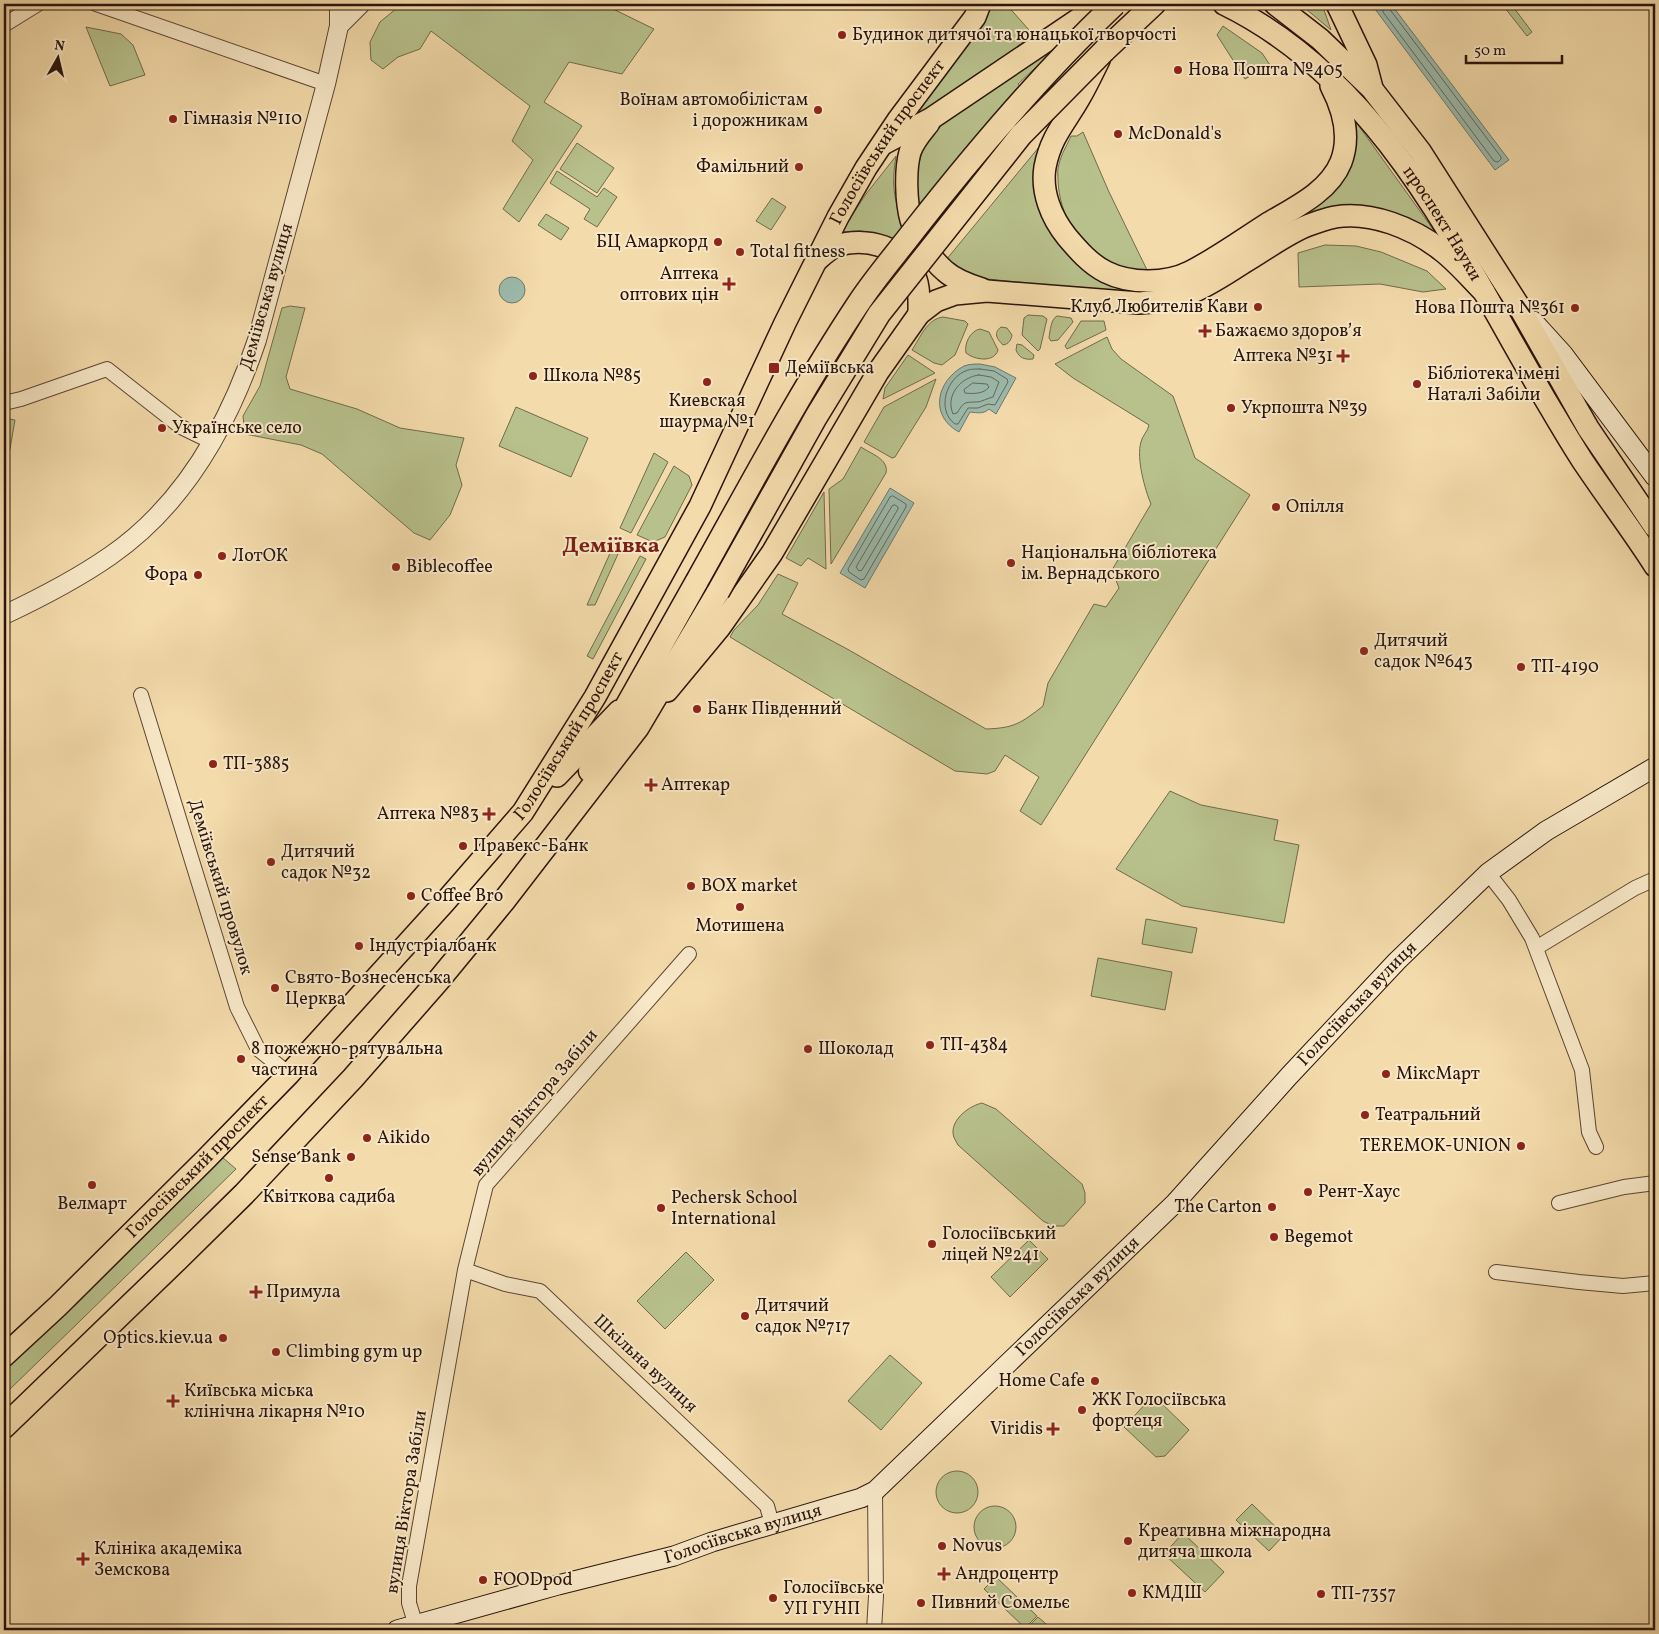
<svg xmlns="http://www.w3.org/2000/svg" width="1659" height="1634" font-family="Vollkorn,serif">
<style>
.green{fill:#b8c18c;stroke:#716a4c}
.water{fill:#9cbbad;stroke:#6e786d}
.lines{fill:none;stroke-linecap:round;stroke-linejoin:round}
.shore{stroke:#63685c;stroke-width:1}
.minor-casing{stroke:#5c4634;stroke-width:16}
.tertiary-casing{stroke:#5c4634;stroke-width:20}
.secondary-casing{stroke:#2a140c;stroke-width:21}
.primary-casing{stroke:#2a140c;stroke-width:24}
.trunk-casing{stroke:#2a140c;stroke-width:25}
.minor{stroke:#f8e8c8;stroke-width:14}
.tertiary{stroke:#f8e8c8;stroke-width:18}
.secondary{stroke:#f8e8c8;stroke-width:19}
.primary{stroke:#f4dbab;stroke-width:21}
.trunk{stroke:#f4dbab;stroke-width:22}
.trunk-bridge-casing{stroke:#2a140c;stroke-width:25;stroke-linecap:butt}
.trunk-bridge{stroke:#f4dbab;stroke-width:22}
.poi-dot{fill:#8f2418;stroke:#f8e8c8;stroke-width:2}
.labels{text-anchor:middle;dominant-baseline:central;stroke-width:4;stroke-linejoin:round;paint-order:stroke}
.poi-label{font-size:18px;fill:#2a140c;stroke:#f8e8c8;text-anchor:start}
.street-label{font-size:18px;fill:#2a140c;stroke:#f8e8c8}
.district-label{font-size:22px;font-weight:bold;fill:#7a1f14;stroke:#f8e8c8}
</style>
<rect width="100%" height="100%" fill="#f4dbab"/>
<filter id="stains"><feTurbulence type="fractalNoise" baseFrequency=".004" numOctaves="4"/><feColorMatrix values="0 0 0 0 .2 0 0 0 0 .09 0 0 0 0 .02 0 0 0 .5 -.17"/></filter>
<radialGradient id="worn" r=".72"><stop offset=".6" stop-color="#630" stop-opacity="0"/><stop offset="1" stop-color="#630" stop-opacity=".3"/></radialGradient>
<!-- green -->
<path class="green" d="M436,4H603L654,29L622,74L569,62L544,102L582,126L519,222L503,209L533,160L512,141L530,106L431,31L420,49L398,57L383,69L371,60L370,42L380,22L397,8H422Z
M990,4H1006L1037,39L899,129Z
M1300,4H1322L1331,30Z
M1511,4L1532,32L1527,36L1505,8Z
M1223,26L1262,53L1270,65L1245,79L1217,35Z
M86,27L121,34L133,45L145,75L110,86Z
M1046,50L1050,54L1018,84L1025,91L918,214L916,172L925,143L938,126Z
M1356,122L1435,232L1407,219L1299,223L1297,217L1354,154L1356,142Z
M1083,132L1109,192L1148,272C1136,271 1122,270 1110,264C1079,249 1059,214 1058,180C1058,175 1057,169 1059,164C1061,155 1067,145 1071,136H1077Z
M1044,141L1041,197L1128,290L1150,292H1114L978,278L968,274L946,260Z
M577,143L614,168L597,193L560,169Z
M896,156C891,188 894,199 905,229L898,239L861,231L841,232L866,194Z
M557,171L597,197L604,188L617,197L597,227L584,219L590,209L550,183Z
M772,198L786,207L771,230L756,221Z
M546,214L569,228L561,240L538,225Z
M1325,245L1356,246L1381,252L1427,271L1446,289L1423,292L1380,284L1299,287L1298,253Z
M290,306L305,308L286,377L290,389L357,409L400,428L464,438L456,465L462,485L450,515L430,540L414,533L322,454L301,445L245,434L243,416L260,386L282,308Z
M1028,315L1043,316L1047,319L1040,349L1038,351L1022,335L1024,318Z
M1057,316L1071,318L1073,322L1058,340L1051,341L1049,338C1050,331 1051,319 1057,316Z
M943,317L965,321L968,324L955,355L942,365L934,363L912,350C920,338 927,319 943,317Z
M1081,321H1104L1106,330L1067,349L1065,346Z
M1001,327L1007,328L1012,335C1011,340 1009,344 1003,345C997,339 993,333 1001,327Z
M980,329L989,332L998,350C994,363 975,360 966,353C964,344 970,331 980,329Z
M1107,337L1112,349L1121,359L1173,396L1195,458L1250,495L1041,825L1020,811L1039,777L1005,755L995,771L987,774L955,771L730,637L734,630L758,605L778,574L798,583L782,614L849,650L986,729C1015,728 1021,723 1043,706L1048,683L1094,604L1106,607L1119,588L1112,570L1151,504C1145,490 1136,458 1141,442C1142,436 1148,431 1149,425L1073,378L1055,364Z
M1017,344L1022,345L1034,355L1033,359C1025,360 1019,358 1016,350Z
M908,355L935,373L883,399L885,388Z
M936,379L926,407L895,457L892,458L864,442L884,407Z
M516,407L588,438L571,477L499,446Z
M4,418L15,420L6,472H4Z
M861,447C871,454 889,459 886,473L831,564L829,489L843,479Z
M654,453L668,462L631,533L620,528Z
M674,466L689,476L692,485L665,537L653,542L637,535Z
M824,492L826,569L808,558L801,566L786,558Z
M611,551L618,554L595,605H587Z
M640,556L646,559L593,659L587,656Z
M1170,791L1201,805L1278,820L1274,840L1299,845L1284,923L1182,906L1116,869Z
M1146,919L1197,928L1192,953L1142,944Z
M1098,958L1172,972L1165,1010L1091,996Z
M982,1103L996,1109L1082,1184L1085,1193V1203L1064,1226H1053L1043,1221L958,1145C956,1141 953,1137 953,1133C952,1119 969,1106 982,1103Z
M222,1157L236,1169L4,1395V1371Z
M1029,1240L1048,1259L1010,1297L991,1277Z
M686,1252L714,1280L665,1329L637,1301Z
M890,1355L922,1383L881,1430L848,1401Z
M1148,1401H1159L1189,1430L1165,1456L1156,1457L1124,1427Z
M936 1492a21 21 0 1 1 42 0a21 21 0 1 1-42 0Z
M1252,1504L1284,1535L1269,1551L1236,1520Z
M974 1527a21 21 0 1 1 42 0a21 21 0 1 1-42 0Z
M1183,1533L1224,1572L1205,1592L1164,1554Z
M996,1577L1037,1616L1025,1628L984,1589Z
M1038,1617L1053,1630H1025Z"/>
<!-- water -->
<path class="water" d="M1381,4H1391L1509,160L1495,170L1375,9Z
M499 290a13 13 0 1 1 26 0a13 13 0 1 1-26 0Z
M980,364L995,367L1016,378L996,414L989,409C984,414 978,413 970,412L959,432C929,416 936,381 964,366C969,364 975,364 980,364Z
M890,488L914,503L865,588L840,573Z"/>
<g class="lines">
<!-- shore -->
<path class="shore" d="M1385,6L1388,7L1501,157V159L1498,162L1494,161L1383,12Z
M980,369L994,371L1007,379L1008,382L995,405L988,404L978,408H968L958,424H955C936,410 946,377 968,370C971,369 976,369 980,369Z
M979,375L991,377L999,382L993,397C988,398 981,402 977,402C964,402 964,402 957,413L953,414C945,395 961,377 979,375Z
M973,383L987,384L989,387C984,394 973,394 965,393L964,390Z
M893,496L906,504V507L864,579L861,580L849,572L848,569L890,497Z
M895,505L898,507V509L862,570L859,571L856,567L892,506Z"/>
<defs>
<path id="minor" d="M96,4L326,84
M4,25L38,4
M4,403L21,399L107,369L181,427L212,442
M141,695L237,1007L258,1049L289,1074
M1488,873L1509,900L1532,938L1582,1070L1589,1132L1596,1147
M1536,948L1635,888L1655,879
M1559,1203L1624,1187L1655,1183
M465,1270L505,1284L540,1291L767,1506L772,1524
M1496,1272L1579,1282L1623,1286L1655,1283
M416,1626L409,1603V1586L465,1270L486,1185L689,954
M874,1630L876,1596L875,1491"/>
<path id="tertiary" d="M339,26L361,4
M4,615C40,598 77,579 110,556C184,505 229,424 257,340L326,84L339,26V4"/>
<g id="secondary">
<path d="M1533,321L1563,354L1655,477"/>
<path id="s1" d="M397,1630L558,1585L674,1556L712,1542L861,1498L875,1491L1175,1203L1289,1076L1397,961L1488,873L1546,831L1655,767"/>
</g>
<g id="primary">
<path id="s2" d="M1224,4C1384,82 1459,253 1545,399C1557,419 1569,440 1582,460C1606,496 1632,530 1655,566"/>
<path d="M1275,4L1320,39L1372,89L1420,151L1517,303L1588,428L1655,527"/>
<path d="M1337,4L1366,65L1372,88"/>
<path d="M1099,60C1093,72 1087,85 1080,97C1066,122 1051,136 1045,167C1041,192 1051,217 1067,237C1078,250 1090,264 1106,272C1130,284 1166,284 1190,272C1217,258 1242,240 1267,224C1294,208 1329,192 1341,162C1351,136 1343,109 1331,86"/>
<path d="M929,123C922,132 914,140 910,152C905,170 906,202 911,220C916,237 931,259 945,271C955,280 969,285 982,289"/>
<path d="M883,144L932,118L1101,4"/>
<path d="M817,260C823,255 829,249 836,246C865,236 907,247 916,279C920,290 919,303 919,314"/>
<path d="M667,691L720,627L772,553L878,372L919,314L936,301L955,294L987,291L1139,303C1185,301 1206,287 1243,263C1264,251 1287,233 1309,225C1317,222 1326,219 1335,217C1371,211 1413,228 1441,250C1457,262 1470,278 1484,292"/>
<path d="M557,776L619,711"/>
<path id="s3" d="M4,1356L58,1306L206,1159L289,1074L444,903L523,812L595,697L700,506L785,323L838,217L866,168L898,120L975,17L980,4"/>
</g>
<path id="trunk" d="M1104,51L1154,4
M590,771L697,581
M4,1427L177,1260L244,1194L353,1078L438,981L503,902L638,727L718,592"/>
</defs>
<!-- minor casing -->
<use href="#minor" class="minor-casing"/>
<!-- tertiary casing -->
<use href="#tertiary" class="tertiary-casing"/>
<!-- secondary casing -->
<use href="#secondary" class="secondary-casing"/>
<!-- primary casing -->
<use href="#primary" class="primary-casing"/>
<!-- trunk casing -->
<use href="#trunk" class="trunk-casing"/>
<!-- minor -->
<use href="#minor" class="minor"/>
<!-- tertiary -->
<use href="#tertiary" class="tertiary"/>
<!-- secondary -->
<use href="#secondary" class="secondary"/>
<!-- primary -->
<use href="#primary" class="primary"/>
<!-- trunk -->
<use href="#trunk" class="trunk"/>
<defs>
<path id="trunk-bridge" d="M697,581C749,488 799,393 858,304C875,278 896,254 915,229C977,150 1042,73 1115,4
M718,592L816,417L879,314L1021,135L1104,51"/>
</defs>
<!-- trunk-bridge casing -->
<use href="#trunk-bridge" class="trunk-bridge-casing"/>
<!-- trunk-bridge -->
<use href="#trunk-bridge" class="trunk-bridge"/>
</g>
<!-- markers -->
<g class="poi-dot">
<circle cx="842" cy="35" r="5"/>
<circle cx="1178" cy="70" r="5"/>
<circle cx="818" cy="110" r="5"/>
<circle cx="173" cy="119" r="5"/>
<circle cx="1118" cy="134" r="5"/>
<circle cx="799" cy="167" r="5"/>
<circle cx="718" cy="242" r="5"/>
<circle cx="740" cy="252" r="5"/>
<path d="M726.5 276.5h5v5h5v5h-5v5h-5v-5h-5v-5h5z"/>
<circle cx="1258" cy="307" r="5"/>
<circle cx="1575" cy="308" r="5"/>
<path d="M1202.5 323.5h5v5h5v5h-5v5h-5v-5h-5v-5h5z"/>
<path d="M1340.5 348.5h5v5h5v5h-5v5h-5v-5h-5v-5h5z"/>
<rect x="768" y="362" width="12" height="12" rx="2.5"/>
<circle cx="533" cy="376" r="5"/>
<circle cx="707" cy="382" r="5"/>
<circle cx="1417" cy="384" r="5"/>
<circle cx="1231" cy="408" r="5"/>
<circle cx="162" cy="428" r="5"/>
<circle cx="1276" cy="507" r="5"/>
<circle cx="222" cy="556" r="5"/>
<circle cx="1011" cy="563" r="5"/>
<circle cx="396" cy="567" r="5"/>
<circle cx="198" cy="575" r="5"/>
<circle cx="1364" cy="651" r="5"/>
<circle cx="1521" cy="667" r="5"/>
<circle cx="697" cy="709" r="5"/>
<circle cx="213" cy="764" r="5"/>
<path d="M648.5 777.5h5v5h5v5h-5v5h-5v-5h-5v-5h5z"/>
<path d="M486.5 806.5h5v5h5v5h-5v5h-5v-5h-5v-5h5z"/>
<circle cx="463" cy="846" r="5"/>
<circle cx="271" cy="862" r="5"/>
<circle cx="691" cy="886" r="5"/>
<circle cx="411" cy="896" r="5"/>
<circle cx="740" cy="907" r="5"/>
<circle cx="359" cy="946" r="5"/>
<circle cx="275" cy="988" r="5"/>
<circle cx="930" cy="1045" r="5"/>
<circle cx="808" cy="1049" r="5"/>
<circle cx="241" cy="1059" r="5"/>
<circle cx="1386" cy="1074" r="5"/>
<circle cx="1365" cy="1115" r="5"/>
<circle cx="367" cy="1138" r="5"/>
<circle cx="1521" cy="1146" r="5"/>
<circle cx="351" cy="1157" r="5"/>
<circle cx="329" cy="1178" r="5"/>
<circle cx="92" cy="1185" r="5"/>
<circle cx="1308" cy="1192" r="5"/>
<circle cx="1272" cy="1207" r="5"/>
<circle cx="661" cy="1208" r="5"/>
<circle cx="1274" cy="1237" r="5"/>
<circle cx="932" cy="1244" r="5"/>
<path d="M253.5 1284.5h5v5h5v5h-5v5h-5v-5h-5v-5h5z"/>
<circle cx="745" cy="1316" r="5"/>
<circle cx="223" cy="1338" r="5"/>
<circle cx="276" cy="1352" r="5"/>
<circle cx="1095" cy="1381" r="5"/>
<path d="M170.5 1393.5h5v5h5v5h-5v5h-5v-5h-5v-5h5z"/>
<circle cx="1082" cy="1410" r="5"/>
<path d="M1050.5 1421.5h5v5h5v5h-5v5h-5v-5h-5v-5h5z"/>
<circle cx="1128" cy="1541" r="5"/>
<circle cx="942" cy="1546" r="5"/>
<path d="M80.5 1551.5h5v5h5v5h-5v5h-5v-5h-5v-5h5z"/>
<path d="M941.5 1566.5h5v5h5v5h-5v5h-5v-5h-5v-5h5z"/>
<circle cx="483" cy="1580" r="5"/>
<circle cx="1132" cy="1593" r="5"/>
<circle cx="1321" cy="1594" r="5"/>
<circle cx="773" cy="1598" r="5"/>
<circle cx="921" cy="1603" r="5"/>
</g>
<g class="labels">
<!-- poi labels -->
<g class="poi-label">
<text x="852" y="35">Будинок дитячої та юнацької творчості</text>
<text x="1188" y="70">Нова Пошта №405</text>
<text x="808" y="100" text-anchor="end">Воїнам автомобілістам<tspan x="808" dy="21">і дорожникам</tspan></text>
<text x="183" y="119">Гімназія №110</text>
<text x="1128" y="134">McDonald's</text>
<text x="789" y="167" text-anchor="end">Фамільний</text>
<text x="708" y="242" text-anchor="end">БЦ Амаркорд</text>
<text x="750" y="252">Total fitness</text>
<text x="719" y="274" text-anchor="end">Аптека<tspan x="719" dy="21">оптових цін</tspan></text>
<text x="1248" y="307" text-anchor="end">Клуб Любителів Кави</text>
<text x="1565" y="308" text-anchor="end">Нова Пошта №361</text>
<text x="1215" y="331">Бажаємо здоровʼя</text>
<text x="1333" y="356" text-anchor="end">Аптека №31</text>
<text x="785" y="368">Деміївська</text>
<text x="1427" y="374">Бібліотека імені<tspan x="1427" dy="21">Наталі Забіли</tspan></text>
<text x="543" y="376">Школа №85</text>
<text x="707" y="401" text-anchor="middle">Киевская<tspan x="707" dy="21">шаурма №1</tspan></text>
<text x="1241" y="408">Укрпошта №39</text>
<text x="172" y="428">Українське село</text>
<text x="1286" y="507">Опілля</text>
<text x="1021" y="553">Національна бібліотека<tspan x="1021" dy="21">ім. Вернадського</tspan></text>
<text x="232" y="556">ЛотОК</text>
<text x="406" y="567">Biblecoffee</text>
<text x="188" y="575" text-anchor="end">Фора</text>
<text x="1374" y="641">Дитячий<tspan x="1374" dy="21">садок №643</tspan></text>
<text x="1531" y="667">ТП-4190</text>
<text x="707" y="709">Банк Південний</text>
<text x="223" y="764">ТП-3885</text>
<text x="661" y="785">Аптекар</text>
<text x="479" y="814" text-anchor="end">Аптека №83</text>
<text x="473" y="846">Правекс-Банк</text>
<text x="281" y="852">Дитячий<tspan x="281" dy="21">садок №32</tspan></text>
<text x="701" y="886">BOX market</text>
<text x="421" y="896">Coffee Bro</text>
<text x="740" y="926" text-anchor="middle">Мотишена</text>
<text x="369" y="946">Індустріалбанк</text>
<text x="285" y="978">Свято-Вознесенська<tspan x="285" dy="21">Церква</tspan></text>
<text x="940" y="1045">ТП-4384</text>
<text x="251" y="1049">8 пожежно-рятувальна<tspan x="251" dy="21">частина</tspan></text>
<text x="818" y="1049">Шоколад</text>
<text x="1396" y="1074">МіксМарт</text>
<text x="1375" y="1115">Театральний</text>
<text x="377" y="1138">Aikido</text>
<text x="1511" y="1146" text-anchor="end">TEREMOK-UNION</text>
<text x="341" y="1157" text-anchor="end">Sense Bank</text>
<text x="1318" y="1192">Рент-Хаус</text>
<text x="329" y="1197" text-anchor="middle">Квіткова садиба</text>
<text x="671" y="1198">Pechersk School<tspan x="671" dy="21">International</tspan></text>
<text x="92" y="1204" text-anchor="middle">Велмарт</text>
<text x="1262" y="1207" text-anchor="end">The Carton</text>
<text x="942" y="1234">Голосіївський<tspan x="942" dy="21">ліцей №241</tspan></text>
<text x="1284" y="1237">Begemot</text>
<text x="266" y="1292">Примула</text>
<text x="755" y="1306">Дитячий<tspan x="755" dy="21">садок №717</tspan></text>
<text x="213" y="1338" text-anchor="end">Optics.kiev.ua</text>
<text x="286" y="1352">Climbing gym up</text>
<text x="1085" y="1381" text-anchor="end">Home Cafe</text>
<text x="184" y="1391">Київська міська<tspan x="184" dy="21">клінічна лікарня №10</tspan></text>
<text x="1092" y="1400">ЖК Голосіївська<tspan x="1092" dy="21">фортеця</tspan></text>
<text x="1043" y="1429" text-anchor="end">Viridis</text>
<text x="1138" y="1531">Креативна міжнародна<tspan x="1138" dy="21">дитяча школа</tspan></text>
<text x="952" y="1546">Novus</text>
<text x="94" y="1549">Клініка академіка<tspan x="94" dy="21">Земскова</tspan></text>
<text x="955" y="1574">Андроцентр</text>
<text x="493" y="1580">FOODpod</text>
<text x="783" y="1588">Голосіївське<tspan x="783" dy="21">УП ГУНП</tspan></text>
<text x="1142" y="1593">КМДШ</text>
<text x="1331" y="1594">ТП-7357</text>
<text x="931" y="1603">Пивний Сомельє</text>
</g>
<!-- street labels -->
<g class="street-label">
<text stroke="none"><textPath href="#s3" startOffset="1516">Голосіївський проспект</textPath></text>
<text stroke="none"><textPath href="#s2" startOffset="314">проспект Науки</textPath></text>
<text transform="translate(267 297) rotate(-74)">Деміївська вулиця</text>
<text stroke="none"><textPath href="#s3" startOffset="841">Голосіївський проспект</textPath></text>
<text transform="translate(220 887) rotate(73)">Деміївський провулок</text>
<text stroke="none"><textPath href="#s1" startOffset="1184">Голосіївська вулиця</textPath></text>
<text transform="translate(535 1103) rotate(-50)">вулиця Віктора Забіли</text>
<text stroke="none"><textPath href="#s3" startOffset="271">Голосіївський проспект</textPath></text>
<text stroke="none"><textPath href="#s1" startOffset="779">Голосіївська вулиця</textPath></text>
<text transform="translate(645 1364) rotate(43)">Шкільна вулиця</text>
<text transform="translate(407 1502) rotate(-81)">вулиця Віктора Забіли</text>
<text stroke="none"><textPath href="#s1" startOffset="359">Голосіївська вулиця</textPath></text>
</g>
<!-- district labels -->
<g class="district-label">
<text x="611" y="546">Деміївка</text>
</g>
</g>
<!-- margin -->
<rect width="1659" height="1634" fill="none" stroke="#f4dbab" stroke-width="20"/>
<rect x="5" y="5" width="1649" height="1624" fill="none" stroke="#2a140c" stroke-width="2.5"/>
<rect x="10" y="10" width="1639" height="1614" fill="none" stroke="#2a140c"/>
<!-- north arrow -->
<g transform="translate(58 58) rotate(8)" stroke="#f8e8c8" stroke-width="4" paint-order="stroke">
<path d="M0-4L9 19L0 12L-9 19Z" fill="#2a140c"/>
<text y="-8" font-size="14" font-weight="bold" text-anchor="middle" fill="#2a140c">N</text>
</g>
<!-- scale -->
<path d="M1466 55v8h96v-8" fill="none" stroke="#2a140c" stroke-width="2.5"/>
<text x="1474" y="55" font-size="15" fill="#2a140c" stroke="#f8e8c8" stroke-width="4" paint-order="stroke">50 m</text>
<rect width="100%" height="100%" filter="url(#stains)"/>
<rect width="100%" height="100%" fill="url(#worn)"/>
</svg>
